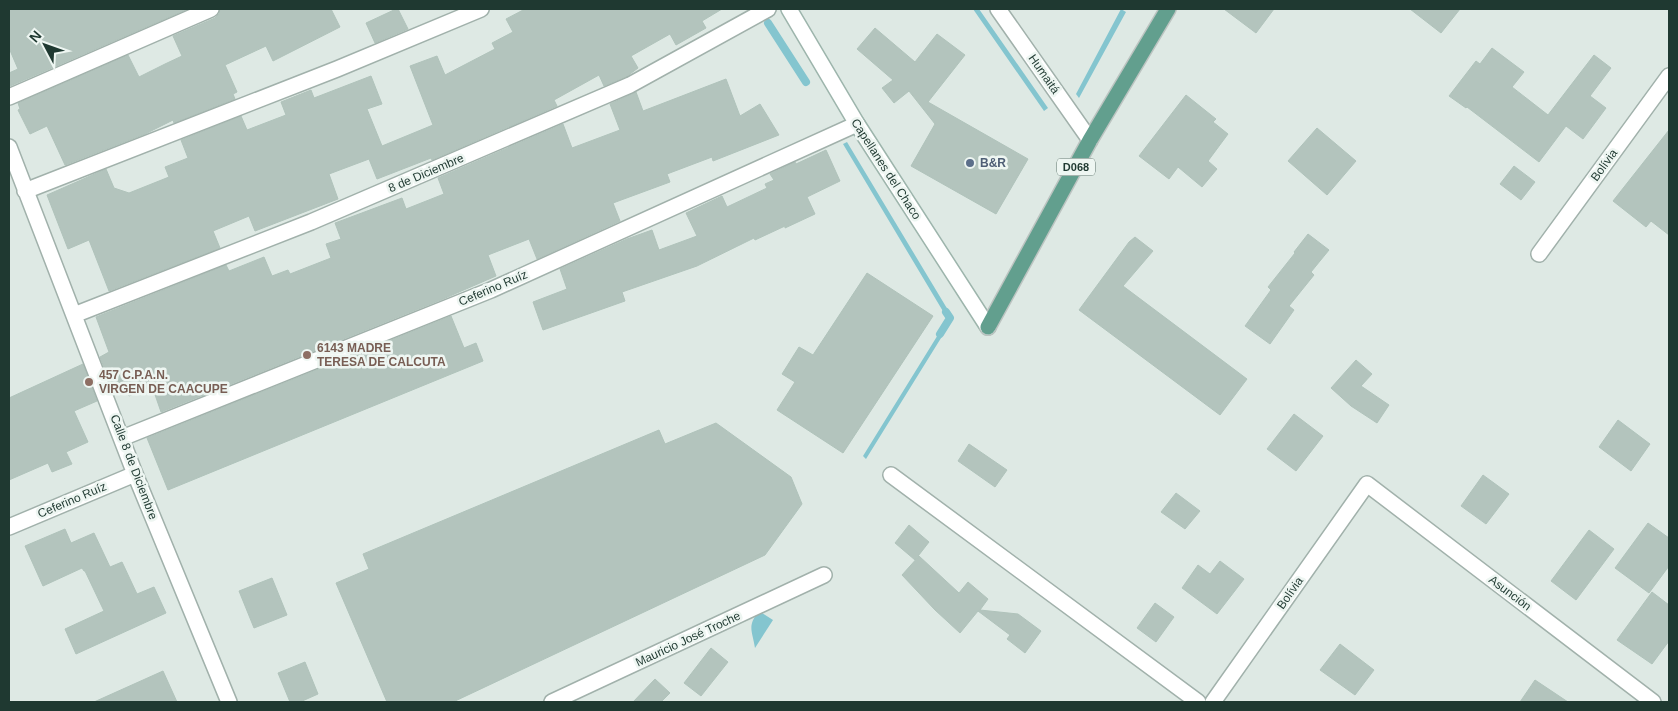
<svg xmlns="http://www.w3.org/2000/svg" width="1678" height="711" font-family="Helvetica,sans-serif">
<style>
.water{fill:#84c5cf}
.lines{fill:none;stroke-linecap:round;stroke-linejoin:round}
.stream{stroke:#84c5cf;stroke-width:8}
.building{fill:#b3c4bd;stroke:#b0c3bb}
.street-casing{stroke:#a1b1ab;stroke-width:18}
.secondary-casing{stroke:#9db5ac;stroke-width:18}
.primary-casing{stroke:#bcc4c1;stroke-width:18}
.street{stroke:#fff;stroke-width:15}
.secondary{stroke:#fff;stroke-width:15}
.primary{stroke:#629f8e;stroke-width:15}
.service-dot{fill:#5c6f8a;stroke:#eef6f2;stroke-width:2}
.education-dot{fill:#8d6e63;stroke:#eef6f2;stroke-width:2}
.labels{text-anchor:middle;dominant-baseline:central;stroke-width:5;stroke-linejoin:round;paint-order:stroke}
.shield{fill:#eef6f2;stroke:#5d726b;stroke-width:1}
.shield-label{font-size:11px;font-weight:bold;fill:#1f3931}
.street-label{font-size:12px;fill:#1f3931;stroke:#eef6f2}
.service-label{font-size:12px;font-weight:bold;fill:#4e5e75;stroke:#eef6f2;text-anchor:start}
.education-label{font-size:12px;font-weight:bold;fill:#785e54;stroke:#eef6f2;text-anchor:start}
</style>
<rect width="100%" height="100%" fill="#dee9e4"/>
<!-- water -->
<path class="water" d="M973,9H979L1048,108L1044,111Z
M1121,9L1126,12L1079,98L1076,94Z
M847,142L951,315L952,319L950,323L843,144Z
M944,325L946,330L866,459L863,456Z
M759,611L773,620L755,648C752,630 747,626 759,611Z"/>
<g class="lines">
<!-- stream -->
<path class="stream" d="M768,23L806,82
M940,334L950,318L946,312"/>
</g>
<!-- building -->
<path class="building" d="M9,9H188L10,86L9,73L18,69L9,48Z
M220,9H331L340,27L273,61L266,46L225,65L237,92L233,94L235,99L174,123L173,120L145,134L65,165L47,126L30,134L18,110L20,109L18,103L128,55L139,77L165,64L182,56L173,36L215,18L219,14Z
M396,9H398L408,29L375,43L366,23Z
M525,9H722L702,21L706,28L676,45L670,34L631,56L638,68L626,77L604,86L599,75L554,100L557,106L432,160L431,158L377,179L369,159L329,174L338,199L255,231L249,216L213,231L220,248L109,291L89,240L68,249L47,195L106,169L114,188L129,193L169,177L165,167L188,158L181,140L241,116L247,130L286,115L281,102L311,90L314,98L371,76L382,104L367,109L382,146L433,125L410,66L437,56L445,75L495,49L492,43L513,32L506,19Z
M1224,9H1274L1256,33Z
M1410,9H1460L1441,33Z
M875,28L915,62L937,34L965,55L928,102L1028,159L996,214L911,166L935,124L909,91L894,103L882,88L893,80L857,49Z
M1492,48L1524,72L1512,87L1548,115L1594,55L1611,68L1590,96L1606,108L1583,139L1566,126L1539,162L1467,107L1466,108L1449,96L1476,61L1480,64Z
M726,79L740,116L760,104L779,135L713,161L712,157L667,174L670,182L613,203L620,221L537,259L529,239L488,255L496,276L443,299L161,412L152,386L129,396L126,388L114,393L100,357L109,352L96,317L226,265L229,271L264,257L272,276L288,270L290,274L331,258L326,244L341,239L335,223L402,198L406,209L444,194L438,178L563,124L572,148L620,130L610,104L636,92L643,111Z
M1186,95L1216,119L1213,122L1228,134L1208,161L1217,169L1202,187L1178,167L1169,179L1139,156Z
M1317,128L1356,161L1327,195L1288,161Z
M1669,130V235L1651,221L1646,227L1613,201Z
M826,150L840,181L807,197L815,214L785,228V226L755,240L754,238L697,266L622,292L625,301L543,330L533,302L567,289L560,269L627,239L652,230L659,250L697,236L686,213L722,196L727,207L767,188L765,184L774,180L770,174L795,162L796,164Z
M1514,166L1535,182L1521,200L1500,184Z
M1308,234L1329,250L1311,272L1314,275L1289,306L1294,310L1270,344L1245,326L1271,290L1268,287L1295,253L1294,252Z
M1135,237L1153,251L1123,286L1247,379L1220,415L1079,310L1129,242Z
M867,273L933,316L843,453L777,410L795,382L782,374L799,347L813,355Z
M451,316L464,348L476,343L483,361L168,490L147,438Z
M1356,360L1372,374L1361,386L1389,405L1377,423L1351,406L1331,388Z
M83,364L97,401L74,411L88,442L66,452L72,464L52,472L48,463L9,480V398Z
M1294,414L1323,436L1296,471L1267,449Z
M1618,420L1650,444L1631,471L1599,447Z
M716,423L791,477L802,504L765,555L453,702H387L336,583L369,569L363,554L659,430L665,444Z
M969,444L1007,470L995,487L958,461Z
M1483,475L1509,494L1486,524L1461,506Z
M1176,493L1200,511L1185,529L1161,512Z
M1648,523L1669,538V566L1649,593L1615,568Z
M909,525L929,542L915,560L895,543Z
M65,529L71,543L94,533L110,567L122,562L137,594L154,587L166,613L76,654L65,629L104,611L85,571H84L82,568L43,586L25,546Z
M1589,530L1614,549L1576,600L1551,581Z
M919,556L959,593L968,582L988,599L980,610L1018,614L1041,631L1025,653L1007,639L1010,635L978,611L960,633L935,610L902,575Z
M1220,561L1244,579L1217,614L1182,588L1198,565L1210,574Z
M272,578L287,615L254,628L239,591Z
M1652,592L1669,605V641L1652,664L1617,640Z
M1155,603L1174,617L1156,642L1137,628Z
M1340,644L1374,670L1355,695L1320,670Z
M711,648L728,662L701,696L684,683Z
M305,662L318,694L300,702H290L278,673Z
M163,671L177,702H94Z
M655,679L670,693L661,702H633Z
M1535,680L1568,702H1520Z"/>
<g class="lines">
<defs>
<path id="street" d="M998,9L1090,140
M9,97L211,9
M9,147L135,474L229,702
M25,191L337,69L481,9
M1539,254L1669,76
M74,315L311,222L630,85L768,9
M122,438L491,290L857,124
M891,475L1198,702
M9,527L135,474
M552,702L824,575
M1213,702L1367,484L1653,702"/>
<path id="secondary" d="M789,9L857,124L988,327"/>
<path id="primary" d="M988,327L1090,140L1168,9"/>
</defs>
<!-- street casing -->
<use href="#street" class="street-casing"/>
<!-- secondary casing -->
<use href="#secondary" class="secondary-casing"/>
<!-- primary casing -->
<use href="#primary" class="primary-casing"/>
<!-- street -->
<use href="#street" class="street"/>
<!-- secondary -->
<use href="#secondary" class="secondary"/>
<!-- primary -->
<use href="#primary" class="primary"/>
</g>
<!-- markers -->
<circle class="service-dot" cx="970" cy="163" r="5"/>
<g class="education-dot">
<circle cx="307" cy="355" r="5"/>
<circle cx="89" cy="382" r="5"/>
</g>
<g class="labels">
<!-- shield labels -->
<rect class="shield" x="1057" y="158.5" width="38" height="17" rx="4"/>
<g class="shield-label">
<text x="1076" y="167">D068</text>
</g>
<!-- street labels -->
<g class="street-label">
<text transform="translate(1044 74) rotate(55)">Humaitá</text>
<text transform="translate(1604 165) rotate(-54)">Bolívia</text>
<text transform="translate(886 169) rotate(57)">Capellanes del Chaco</text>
<text transform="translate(426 173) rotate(-23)">8 de Diciembre</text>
<text transform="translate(493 288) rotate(-23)">Ceferino Ruíz</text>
<text transform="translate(134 467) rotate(69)">Calle 8 de Diciembre</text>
<text transform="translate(72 500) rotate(-23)">Ceferino Ruíz</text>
<text transform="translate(1290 593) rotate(-55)">Bolívia</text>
<text transform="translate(1510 593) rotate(37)">Asunción</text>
<text transform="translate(688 639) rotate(-25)">Mauricio José Troche</text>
</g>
<!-- service labels -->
<g class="service-label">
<text x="980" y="163">B&amp;R</text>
</g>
<!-- education labels -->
<g class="education-label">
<text x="317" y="348">6143 MADRE<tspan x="317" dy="14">TERESA DE CALCUTA</tspan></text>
<text x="99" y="375">457 C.P.A.N.<tspan x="99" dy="14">VIRGEN DE CAACUPE</tspan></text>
</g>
</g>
<!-- border -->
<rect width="1678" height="711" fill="none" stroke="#1f3931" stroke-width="20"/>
<!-- north arrow -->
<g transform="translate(45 45) rotate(311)" stroke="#eef6f2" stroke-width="4" paint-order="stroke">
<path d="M0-4L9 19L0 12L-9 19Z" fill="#1f3931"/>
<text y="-8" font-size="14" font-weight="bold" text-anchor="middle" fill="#1f3931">N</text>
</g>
</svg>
